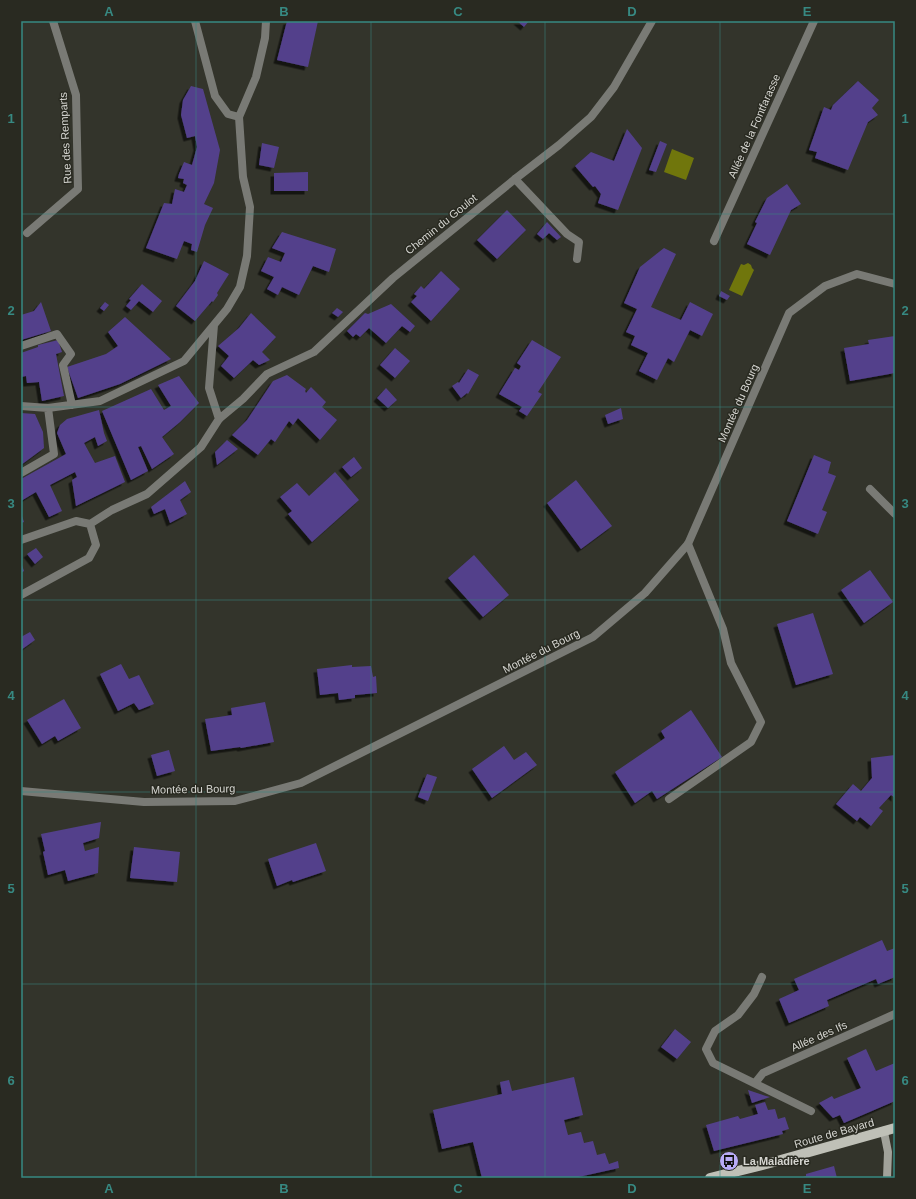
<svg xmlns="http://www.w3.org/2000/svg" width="916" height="1199" font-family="Helvetica,sans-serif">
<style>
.water{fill:#70760c}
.building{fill:#53418b;filter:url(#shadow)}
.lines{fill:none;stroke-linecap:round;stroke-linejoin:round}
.service{stroke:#797a75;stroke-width:8}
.minor{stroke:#797a75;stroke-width:8}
.secondary{stroke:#a1a29a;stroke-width:8}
.primary{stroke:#bfc0b7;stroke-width:10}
.grid{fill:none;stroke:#378982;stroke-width:1;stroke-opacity:0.55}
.labels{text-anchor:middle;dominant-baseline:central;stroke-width:3;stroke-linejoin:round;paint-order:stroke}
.street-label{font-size:11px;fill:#d5d5d0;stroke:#292a21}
.poi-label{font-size:11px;font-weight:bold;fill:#d5d5d0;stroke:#292a21;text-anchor:start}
.neatline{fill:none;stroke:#378982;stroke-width:1.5}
.grid-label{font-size:13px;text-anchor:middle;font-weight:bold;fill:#378982}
</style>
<defs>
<filter id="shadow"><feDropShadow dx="-3.5" dy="3.5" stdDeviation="0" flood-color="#0009"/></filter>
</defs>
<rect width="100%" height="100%" fill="#33342b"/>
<!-- water -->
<path class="water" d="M672,149L694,158L686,180L664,172Z
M748,263L751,265L752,268L754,270L742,296L729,290L741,264L744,265Z"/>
<!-- building -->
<path class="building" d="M287,21H318L308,67L277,60Z
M517,21H529L524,27Z
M858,81L879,100L872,108L878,115L868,122L848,170L815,158L817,152L809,150L824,107L831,110L833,105Z
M191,86L203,89L220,150L214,183L204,204L213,208L205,225L197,252L191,250L192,244L184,241L177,259L146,248L164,203L172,204L175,189L184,192L187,185L183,183L184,179L178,178L179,174L184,162L192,165L197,147L195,136L187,138L181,115L183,100Z
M627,129L642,148L618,210L598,203L601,194L595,186L593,187L575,166L591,152L614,161Z
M660,141L667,144L656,172L649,170Z
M262,143L279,147L274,168L259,165Z
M308,172V191H274V173Z
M787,184L801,204L791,210L770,255L747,244L757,223L755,222L767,198Z
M507,210L526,230L497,259L477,240Z
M547,222L561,237L557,240L549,233L543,239L537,234Z
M282,232L336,249L329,272L313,266L299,295L282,287L278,295L267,289L274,277L261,271L268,257L281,262L285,253L272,248Z
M664,248L676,254L651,307L681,320L690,302L713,314L702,336L690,330L674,362L668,358L657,380L639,371L648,353L631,345L635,336L626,332L637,309L624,303L640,267Z
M204,261L229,274L217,293L218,295L213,302L212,301L195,321L176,306L195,281Z
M441,271L460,289L431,321L411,302L417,296L414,294L421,286L424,289Z
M142,284L162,301L153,312L139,301L131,310L126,306L131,300L129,299Z
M721,291L730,296L727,300L719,296Z
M41,302L51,331L21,340V315L34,311Z
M105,302L109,305L104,311L100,308Z
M391,304L415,326L410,332L402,326L386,343L369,328L360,337L356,334L353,337L347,331L365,313L368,314Z
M337,308L343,312L338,317L332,313Z
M251,313L276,337L262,352L270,360L259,365L253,360L234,378L221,366L229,356L218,346L239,328Z
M125,317L171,359L120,384L78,398L67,367L106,354L118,346L108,332Z
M895,336V373L850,381L844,348L869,344L868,340Z
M58,340L62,352L56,354L64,396L42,401L39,382L27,383L26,376L21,377V353L38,347V345Z
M532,340L561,357L538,392L542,394L527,416L519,411L522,407L499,394L515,368L519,370L521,366L517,363Z
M395,348L410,361L395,378L380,365Z
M468,369L479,375L468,394L467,393L461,398L452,386L458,382L459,383Z
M287,375L306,389L305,391L306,393L311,387L326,402L322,407L337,420L320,440L298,418L293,425L289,421L275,442L271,439L258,455L232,435L247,420L273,381Z
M179,376L199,403L180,422L162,437L174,454L152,469L141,446L138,447L148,471L131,480L102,411L151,389L164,410L171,406L158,385Z
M386,388L397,400L388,408L377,398Z
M621,408L623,419L608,424L605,415Z
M99,410L104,433L107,441L98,446L95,437L84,443L95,463L115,456L125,482L76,506L72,480L77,477L75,472L50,485L62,511L49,517L36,492L21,501V479L66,454L57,433L60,425L67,419Z
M21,413L35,414L43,432L44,448L21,465Z
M227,440L238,449L217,465L215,452Z
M814,455L831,462L828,473L836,476L822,510L827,512L818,534L787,521Z
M354,457L362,468L351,477L342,467Z
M335,472L359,500L312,542L288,514L292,511L280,497L297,483L309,496Z
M576,480L612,526L581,549L547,503Z
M185,481L191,492L180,500L187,514L170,523L165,509L154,514L151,507Z
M21,513L24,522L21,523Z
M36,548L43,557L35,564L27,554Z
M474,555L509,595L483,617L448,578Z
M21,562L24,571L21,573Z
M870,570L893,602L864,623L841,590Z
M813,613L833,674L796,685L777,624Z
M30,632L35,640L21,650V637Z
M121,664L129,679L139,675L154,704L139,710L134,703L118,711L100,674Z
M352,665V667L371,666L373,677L376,676L377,693L355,695V698L339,700L338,693L320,695L317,669Z
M64,699L81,728L58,741L55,736L42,744L27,720Z
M265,702L274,742L241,748L240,747L211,751L205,719L232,715L231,708Z
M691,710L722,757L657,799L652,791L635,803L615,772L665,738L661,731Z
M504,746L514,760L526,752L537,765L492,798L472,769Z
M169,750L175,771L157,776L151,755Z
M895,755V798L891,795L879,808L883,811L871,826L860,817L857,821L836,804L853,784L861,791L872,778L871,758Z
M427,774L437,777L428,801L418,797Z
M101,822L99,838L83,843L85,851L99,847L98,873L68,881L65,870L48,875L43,852L45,851L41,834Z
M316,843L326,871L293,882L292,880L277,886L268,859Z
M134,847L180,852L177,882L130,878Z
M882,940L887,951L895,948V977L878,984L876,979L827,1000L829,1006L789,1023L779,999L799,990L794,979Z
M675,1029L691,1042L677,1059L661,1047Z
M866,1049L876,1071L895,1063V1101L844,1123L840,1115L833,1118L819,1103L832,1096L834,1099L861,1088L847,1058Z
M574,1077L583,1115L564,1120L568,1135L581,1132L584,1143L593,1141L597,1155L605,1153L609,1164L618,1161L619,1168L574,1178H482L473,1142L442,1149L433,1110L502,1094L500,1082L509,1080L512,1091Z
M748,1090L766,1096L770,1097L752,1103Z
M765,1102L768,1110L775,1109L778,1119L785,1117L789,1129L782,1131L783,1134L714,1151L706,1125L738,1116L740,1119L758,1114L755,1105Z
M834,1166L837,1178H800L806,1176V1174Z"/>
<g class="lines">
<!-- service -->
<path class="service" d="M515,179L567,234L579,242L577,259
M669,799L751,742L761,722L731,663L723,629L688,544
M762,977L754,994L738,1015L715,1031L706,1049L713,1063L811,1111"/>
<!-- minor -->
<path class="minor" d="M195,21L215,96L228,114L239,117
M27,233L78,189L76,95L53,21
M714,241L814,21
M214,325L209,388L219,419
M21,346L57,334L71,354L63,365L72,405
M21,406L48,408L100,401L184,361L227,309L240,287L247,256L250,207L243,177L239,117L256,77L265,38L266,21
M21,473L54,454L48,408
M870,489L895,514
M21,540L76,521L90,524L112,510L147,494L201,447L219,419L243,399L267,374L314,352L393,278L515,179L559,145L591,117L614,87L652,21
M21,595L89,558L96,545L90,524
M21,791L144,802L235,801L301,783L593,637L645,593L688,544L789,313L825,286L857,274L895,284
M755,1083L763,1073L895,1014"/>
<!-- secondary -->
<path class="secondary" d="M884,1132L888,1152L887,1178"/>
<!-- primary -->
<path class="primary" d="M710,1178L770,1163L895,1128"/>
</g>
<!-- grid -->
<path class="grid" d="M196,21V1178M371,21V1178M545,21V1178M720,21V1178M21,214H895M21,407H895M21,600H895M21,792H895M21,984H895"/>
<!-- icons -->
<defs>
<symbol id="bus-disc" viewBox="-11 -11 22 22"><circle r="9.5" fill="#b8abf7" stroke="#292a21"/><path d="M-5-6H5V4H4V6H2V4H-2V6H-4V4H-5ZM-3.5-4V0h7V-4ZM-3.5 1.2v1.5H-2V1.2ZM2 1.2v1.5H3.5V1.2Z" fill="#111"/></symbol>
</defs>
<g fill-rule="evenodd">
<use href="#bus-disc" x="718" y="1150" width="22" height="22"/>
</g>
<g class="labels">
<!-- street labels -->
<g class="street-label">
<text transform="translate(754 126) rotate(-66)">Allée de la Fontfarasse</text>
<text transform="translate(65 138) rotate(-93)">Rue des Remparts</text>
<text transform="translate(441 224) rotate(-39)">Chemin du Goulot</text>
<text transform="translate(738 403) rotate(-66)">Montée du Bourg</text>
<text transform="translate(541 651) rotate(-27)">Montée du Bourg</text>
<text transform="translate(193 789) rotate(-1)">Montée du Bourg</text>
<text transform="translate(819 1036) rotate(-24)">Allée des Ifs</text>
<text transform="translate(834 1133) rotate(-16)">Route de Bayard</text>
</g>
<!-- poi labels -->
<g class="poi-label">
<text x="743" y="1161">La Maladière</text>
</g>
</g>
<!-- border -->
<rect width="916" height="1199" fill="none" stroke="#292a21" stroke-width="44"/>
<rect x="22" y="22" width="872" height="1155" class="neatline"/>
<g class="grid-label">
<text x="109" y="16">A</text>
<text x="284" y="16">B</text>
<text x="458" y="16">C</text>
<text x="632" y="16">D</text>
<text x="807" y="16">E</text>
<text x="11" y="123">1</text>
<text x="905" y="123">1</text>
<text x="11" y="315">2</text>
<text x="905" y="315">2</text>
<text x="11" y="508">3</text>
<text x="905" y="508">3</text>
<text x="11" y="700">4</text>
<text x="905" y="700">4</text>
<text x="11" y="893">5</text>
<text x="905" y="893">5</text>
<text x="11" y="1085">6</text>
<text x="905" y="1085">6</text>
<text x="109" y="1193">A</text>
<text x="284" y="1193">B</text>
<text x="458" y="1193">C</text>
<text x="632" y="1193">D</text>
<text x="807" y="1193">E</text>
</g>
</svg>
